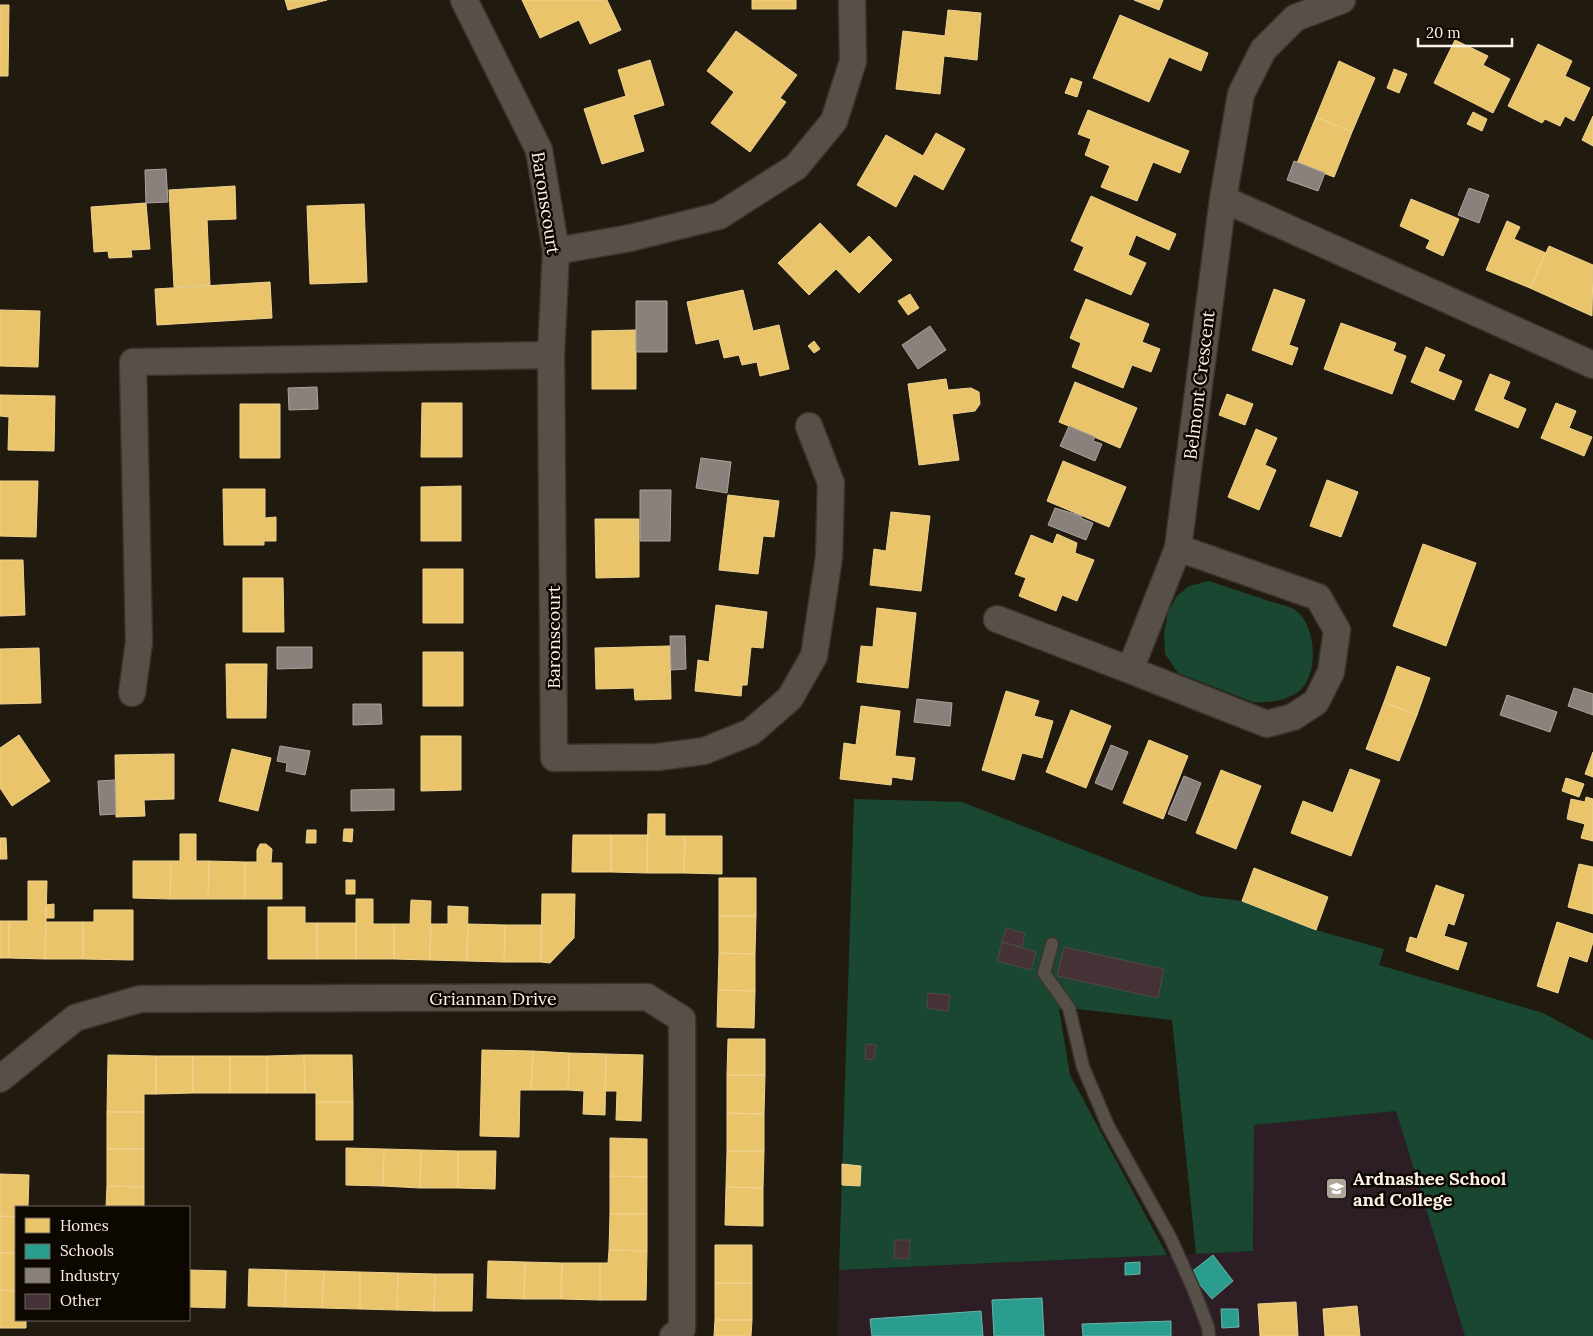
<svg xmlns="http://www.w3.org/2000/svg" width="1593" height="1336" font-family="Lora,serif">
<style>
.education{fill:#2d1e25}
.green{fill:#1a4731}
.homes{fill:#e9c46a;stroke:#efd28f}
.schools{fill:#2a9d8f;stroke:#69b6a9}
.industry{fill:#8a817c;stroke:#aca39c}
.building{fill:#443237;stroke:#514845}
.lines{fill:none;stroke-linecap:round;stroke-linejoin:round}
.service-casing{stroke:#3a342d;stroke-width:15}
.minor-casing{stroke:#3a342d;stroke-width:29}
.service{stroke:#565048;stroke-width:12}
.minor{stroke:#565048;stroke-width:26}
.labels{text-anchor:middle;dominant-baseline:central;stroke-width:5;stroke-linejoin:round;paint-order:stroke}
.street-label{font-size:18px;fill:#fcf2e5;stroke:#0d0702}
.poi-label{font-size:18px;font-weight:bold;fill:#fcf2e5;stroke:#0d0702;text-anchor:start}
</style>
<rect width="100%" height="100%" fill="#211a0e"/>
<!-- education -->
<path class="education" d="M1396,1111L1465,1336H838L839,1270L1253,1251L1254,1125Z"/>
<!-- green -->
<path class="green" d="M1209,581C1230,588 1251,595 1272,602C1278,604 1288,606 1294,609C1317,624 1320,675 1298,692C1285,701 1269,703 1253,702L1178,673L1165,654L1164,633L1168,612L1177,596L1189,586Z
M854,799L962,802L1201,896L1242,901L1316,930L1384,949L1379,965L1543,1013L1593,1040V1336H1465L1396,1111L1254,1125L1253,1251L1196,1254L1172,1020L1069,1008L1059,1009L1070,1075L1167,1255L839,1270Z"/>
<!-- homes -->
<path class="homes" d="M285,0H327L288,10Z
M522,0H607L621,30L590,44L579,20L540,38Z
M752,0H796V9H752Z
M1134,0H1163L1159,10Z
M0,5H9L8,76H0Z
M948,10L981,13L977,60L944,56L940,94L896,89L903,31L945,36Z
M1120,15L1208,53L1201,71L1169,57L1149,102L1093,78Z
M736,31L797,75L780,98L786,102L750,152L711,123L734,92L707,71Z
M1455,40L1488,56L1483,65L1510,79L1493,113L1434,83Z
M1538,44L1572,61L1565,76L1590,88L1574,121L1565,116L1560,126L1545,119L1542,123L1508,106Z
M650,60L664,105L633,115L644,151L602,164L584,109L626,96L618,70Z
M1339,61L1375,78L1352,132L1316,117Z
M1394,69L1407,74L1399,93L1387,88Z
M1071,78L1082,82L1077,97L1065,93Z
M1088,110L1189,151L1180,173L1153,162L1137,201L1101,187L1110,166L1085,155L1091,139L1078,134Z
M1473,112L1487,119L1482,131L1467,124Z
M1593,116V146L1582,140Z
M1316,117L1352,132L1334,177L1297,163Z
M936,133L965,149L943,190L914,174L896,207L857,185L886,135L923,156Z
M235,186L236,219L207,220L210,285L174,287L169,190Z
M1091,196L1176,234L1169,250L1136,235L1128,255L1146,263L1131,295L1074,270L1084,247L1071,241Z
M1411,199L1459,219L1443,256L1426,248L1430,240L1400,226Z
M146,203L150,249L131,250L132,257L109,258L108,251L94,252L91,207Z
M364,204L367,282L310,284L307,206Z
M1507,221L1520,227L1514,239L1546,253L1530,288L1486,270Z
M820,223L850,254L869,236L892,260L859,293L836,269L809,295L778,263Z
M1549,246L1593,265L1592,316L1530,288Z
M270,282L272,318L157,325L155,289Z
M1274,289L1305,300L1289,345L1298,348L1292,365L1252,350Z
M743,290L753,331L779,325L789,369L760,376L757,362L742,365L739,355L724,358L719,339L696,344L687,302Z
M910,294L919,308L908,315L898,301Z
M1086,299L1149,324L1142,342L1160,349L1151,372L1132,365L1123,388L1072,367L1081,343L1070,338Z
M0,310L40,311L38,367L0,366Z
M1341,323L1396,343L1393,351L1406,356L1392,394L1324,369Z
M636,330V389H592V331Z
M814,341L820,349L814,353L808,346Z
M1426,347L1445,355L1438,371L1462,381L1454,400L1411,382Z
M1490,374L1510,382L1503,399L1526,409L1518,428L1475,410Z
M946,379L948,390L971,388L979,392L980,404L975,411L952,414L959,460L919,465L908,384Z
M1075,382L1137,408L1120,448L1059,422Z
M1227,394L1253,404L1245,425L1219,415Z
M0,395L55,396L54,451L8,450L9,417L0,416Z
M422,403H462V457H421Z
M1556,403L1576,411L1569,428L1592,437L1584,456L1541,438Z
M240,404H280V458H240Z
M1256,429L1277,438L1265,465L1276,470L1259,510L1228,497Z
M1063,461L1126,487L1109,527L1047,501Z
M1327,480L1358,492L1341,537L1310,526Z
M0,481H38L36,537L0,536Z
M461,486V541H421V487Z
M223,489H265V518L276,517V541H264V545H224Z
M728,495L779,501L774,537L763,536L758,574L719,570Z
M891,512L930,516L921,591L870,585L874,549L886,551Z
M595,519H639V577L596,578Z
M1057,534L1077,543L1075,553L1094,560L1077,601L1062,595L1056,611L1019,596L1026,578L1015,574L1031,535L1053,544Z
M1423,544L1476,563L1446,646L1393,626Z
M0,560H23L25,615L0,616Z
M423,569H463V623H423Z
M243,578H283L284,632H243Z
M716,605L767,612L763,648L751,647L747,685H742L741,696L695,691L698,660L709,662Z
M877,608L916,613L908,688L857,682L861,646L873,647Z
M670,646L671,699L635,700L634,688L596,689L595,648Z
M39,648L41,703L0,704V649Z
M423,652H463V706H423Z
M226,664H267L266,718H227Z
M1397,666L1430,678L1417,715L1384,702Z
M1006,691L1039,701L1034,716L1053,721L1042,758L1022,753L1014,780L982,770Z
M1384,702L1417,715L1399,761L1366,749Z
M861,706L900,711L895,756L915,758L912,780L892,777L891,785L840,779L844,743L856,745Z
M1071,710L1111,726L1086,788L1046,772Z
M19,735L50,781L12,806L0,788V748Z
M421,736H461V790L421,791Z
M1149,740L1188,756L1163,819L1123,803Z
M232,749L271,758L258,811L219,801Z
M1593,752V777L1585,774Z
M174,754V799L144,800L145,816L116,817L115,755Z
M1350,769L1380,780L1351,856L1291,833L1303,801L1333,813Z
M1221,770L1261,786L1236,849L1196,833Z
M1566,778L1584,784L1579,797L1562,791Z
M1586,797L1593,799V841L1581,838L1585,824L1567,819L1571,799L1585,802Z
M648,814H665V836H685L684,873H647Z
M344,829H353L352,842L343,841Z
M307,830H316V843H306Z
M180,834H196V861H209L208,899H170L171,861H180Z
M573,835H611V872H572Z
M611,835H648L647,873L611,872Z
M685,836H722V874L684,873Z
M0,838H6L7,859H0Z
M260,844H266L272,849L271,863H282V899H245V862H257V850Z
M133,861H171L170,899L133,898Z
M209,861L245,862V899H208Z
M1579,864L1593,867V914L1568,907Z
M1254,868L1328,897L1316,930L1242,901Z
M719,878H756V916H719Z
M346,880H355V894H346Z
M28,881H47L45,959L9,958V921H28Z
M1436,885L1464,895L1454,925L1448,923L1444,936L1467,943L1458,970L1406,951L1410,937L1417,939Z
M542,894H575L574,938L550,963L541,962Z
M356,899H373V924H394V959H356Z
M411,900L431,901L430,960L394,959V924H410Z
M54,904V918H46V905Z
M448,906L468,907L467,961L430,960L431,924H448Z
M268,907H305V923H317V959H268Z
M94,910H133V960L83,959V922H94Z
M719,916H756L755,954L719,953Z
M0,921H9V958H0Z
M46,922H83V959H45Z
M1557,922L1593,934V942L1587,962L1569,956L1558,993L1537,986Z
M317,923H356V959H317Z
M468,924L505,925L504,962L467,961Z
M505,925H541V962H504Z
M719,953L755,954V991L718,990Z
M718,990L755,991L754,1028L717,1027Z
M728,1039H765V1075H727Z
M482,1050L533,1051L531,1090H520L519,1137L480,1136Z
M533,1051L569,1053L568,1090H531Z
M569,1053L606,1054L605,1115L583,1114L584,1091L568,1090Z
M606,1054L643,1055L641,1121L616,1120L617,1091H605Z
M108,1055L156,1056V1094H144V1112H107Z
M304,1055L305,1093H267V1056Z
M304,1055H352L353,1102H316V1093H305Z
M156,1056H193V1093L156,1094Z
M193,1056H230V1093H193Z
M230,1056H267V1093H230Z
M727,1075H765L764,1114L727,1113Z
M316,1102H353V1140H316Z
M107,1112H144V1149H107Z
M727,1113L764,1114V1151H727Z
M610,1138L647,1139V1177L610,1176Z
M346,1148L384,1149L383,1186L346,1185Z
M107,1149H144V1187L107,1186Z
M384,1149L421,1150L420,1188L383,1186Z
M421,1150L458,1151V1188H420Z
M458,1151H496L495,1189L458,1188Z
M727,1151H764L763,1188L726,1187Z
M842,1164L861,1166L860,1186L842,1185Z
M0,1174L29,1175L28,1207H16V1217L0,1216Z
M610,1176L647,1177V1214H610Z
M107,1186L144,1187V1207H106Z
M726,1187L763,1188V1226L725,1225Z
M610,1214H647V1251L609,1250Z
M0,1216L16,1217V1253H0Z
M715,1245H752V1283H715Z
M609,1250L647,1251L646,1300H600V1263H608Z
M0,1253H16V1291L0,1290Z
M488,1261L525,1262L524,1299L487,1298Z
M525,1262L562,1263L561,1299H524Z
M562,1263H600V1300L561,1299Z
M249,1269L286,1270L285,1307L248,1306Z
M189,1270L226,1271L225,1308L189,1307Z
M286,1270L324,1271L322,1308L285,1307Z
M324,1271L360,1272V1309L322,1308Z
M360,1272L398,1273L397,1310L360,1309Z
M398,1273L435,1274L434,1311L397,1310Z
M435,1274H473L472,1311H434Z
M715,1283H752V1320H715Z
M0,1290L16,1291V1320H26V1328H0Z
M1296,1302L1298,1336H1260L1258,1304Z
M1357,1306L1360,1336H1325L1323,1309Z
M715,1320H752L751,1336H714Z"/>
<!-- schools -->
<path class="schools" d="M1213,1255L1233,1281L1212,1299L1190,1273Z
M1140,1262V1274L1125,1275V1263Z
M1042,1298L1044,1336H994L992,1300Z
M1221,1309H1238L1239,1327L1222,1328Z
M981,1311L983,1336H872L870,1319Z
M1171,1321V1336H1083L1082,1324Z"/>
<!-- industry -->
<path class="industry" d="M1294,161L1325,173L1318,191L1287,180Z
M166,169L168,202L146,203L145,170Z
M1469,188L1489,195L1479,223L1458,215Z
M636,301H667V352H636Z
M930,326L946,350L918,369L902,345Z
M317,387L318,409L289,410L288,388Z
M1069,426L1095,437L1093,441L1102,444L1095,461L1060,446Z
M701,458L731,462L727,493L696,488Z
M640,490H671L670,541H640Z
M1055,508L1082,516L1081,518L1093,523L1086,540L1048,525Z
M670,636H685L686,669L671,670Z
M277,647H312V668L277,669Z
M1574,688L1593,694V715L1568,706Z
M1507,695L1557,712L1550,732L1500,715Z
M917,699L952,703L950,726L914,722Z
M353,704H381L382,724L353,725Z
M1111,745L1128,752L1112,790L1095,783Z
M280,746L310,751L305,775L286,771L287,763L277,761Z
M1184,776L1201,783L1186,821L1168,814Z
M115,780L116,814L100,815L98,781Z
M394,789V810L351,811V790Z"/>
<!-- building -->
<path class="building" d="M1006,928L1025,933L1022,947L1002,942Z
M1002,942L1036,952L1031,970L997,961Z
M1064,947L1164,969L1158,998L1057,976Z
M928,993L950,995L948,1011L927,1008Z
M866,1044L876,1045L874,1060L865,1059Z
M895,1240H910L909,1259L894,1258Z"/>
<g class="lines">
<defs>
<path id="service" d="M1052,944L1044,973L1069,1008L1083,1067L1108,1126L1171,1239L1193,1288L1208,1327L1209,1336"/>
<path id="minor" d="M464,0L539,150L556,251L551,355L554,758L658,757L704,751L751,732L790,698L814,656L829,557L831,483L809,426
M1223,199L1593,365
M556,251L630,238L719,216L796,167L834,121L853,61L852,0
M997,619L1130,670L1178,548L1223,199L1241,94L1263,50L1295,18L1342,0
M1130,670L1267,724L1293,717L1316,702L1331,672L1337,630L1318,597L1178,548
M132,693L139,642L133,362L551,355
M0,1079L75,1018L140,999L647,997L682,1019V1329L673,1336"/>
</defs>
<!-- service casing -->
<use href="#service" class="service-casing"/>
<!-- minor casing -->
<use href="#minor" class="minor-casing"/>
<!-- service -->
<use href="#service" class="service"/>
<!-- minor -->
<use href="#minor" class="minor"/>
</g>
<!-- icons -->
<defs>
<symbol id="school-square" viewBox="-11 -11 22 22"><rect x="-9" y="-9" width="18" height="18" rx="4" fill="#afa69a" stroke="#0d0702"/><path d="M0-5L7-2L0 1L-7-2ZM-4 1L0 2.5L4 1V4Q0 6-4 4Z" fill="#fff"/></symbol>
</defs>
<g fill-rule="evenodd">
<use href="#school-square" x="1324" y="1176" width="25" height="25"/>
</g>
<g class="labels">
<!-- street labels -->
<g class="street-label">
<text transform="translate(546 203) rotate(81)">Baronscourt</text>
<text transform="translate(1199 385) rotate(-83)">Belmont Crescent</text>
<text transform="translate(553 637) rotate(-90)">Baronscourt</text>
<text x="493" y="998">Griannan Drive</text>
</g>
<!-- poi labels -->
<g class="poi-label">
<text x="1353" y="1178">Ardnashee School<tspan x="1353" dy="21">and College</tspan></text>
</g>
</g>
<!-- legend -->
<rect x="15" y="1206" width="175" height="115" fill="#0d0702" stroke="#6d655d"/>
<rect x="25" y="1218" width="25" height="15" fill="#e9c46a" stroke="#6d655d"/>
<text x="60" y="1231" font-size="15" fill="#fcf2e5">Homes</text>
<rect x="25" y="1244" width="25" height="15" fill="#2a9d8f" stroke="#6d655d"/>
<text x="60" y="1256" font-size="15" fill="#fcf2e5">Schools</text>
<rect x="25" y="1268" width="25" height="15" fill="#8a817c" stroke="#6d655d"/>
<text x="60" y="1281" font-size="15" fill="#fcf2e5">Industry</text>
<rect x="25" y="1294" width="25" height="15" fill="#443237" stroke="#6d655d"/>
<text x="60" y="1306" font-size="15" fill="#fcf2e5">Other</text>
<!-- scale -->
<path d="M1418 38v8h94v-8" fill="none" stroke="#fcf2e5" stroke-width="2.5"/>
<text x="1426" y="38" font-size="15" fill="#fcf2e5" stroke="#0d0702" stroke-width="4" paint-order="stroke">20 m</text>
</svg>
